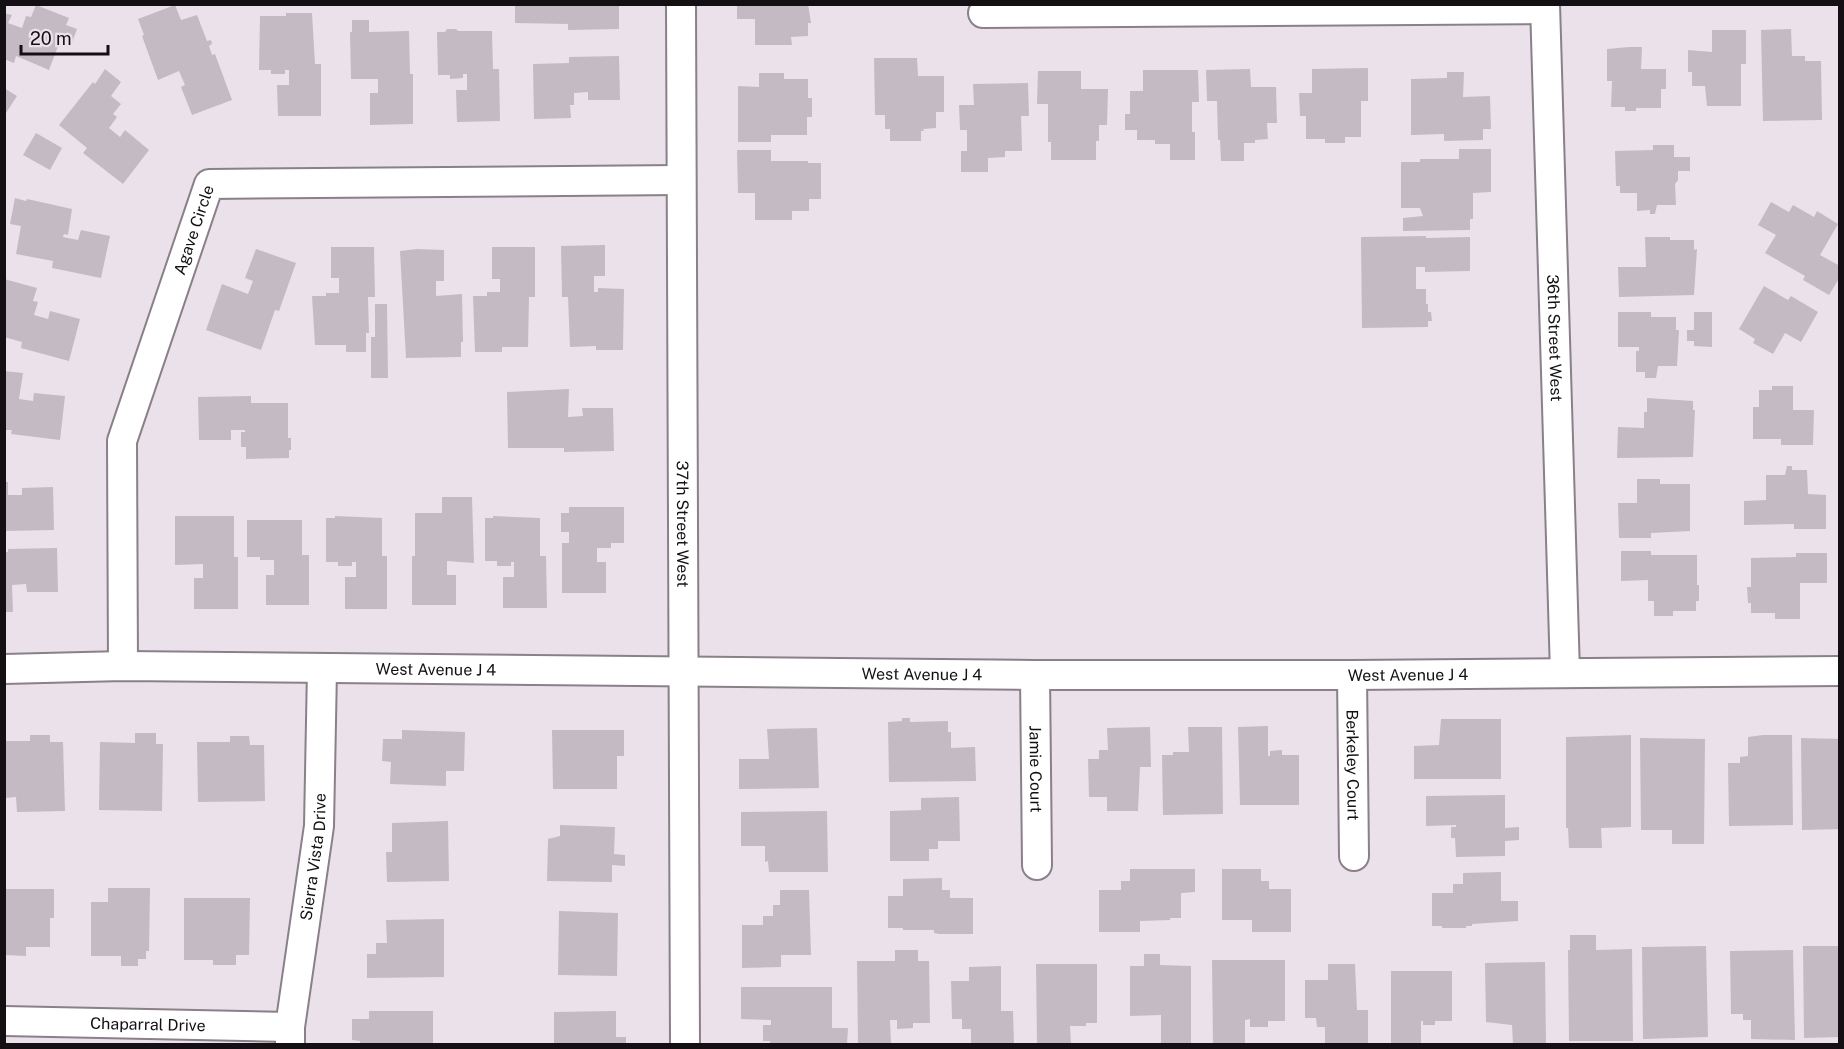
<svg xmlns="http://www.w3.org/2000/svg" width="1844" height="1049" font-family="'Public Sans',sans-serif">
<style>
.building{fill:#c4bac3}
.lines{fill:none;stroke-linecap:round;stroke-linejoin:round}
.minor-casing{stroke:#898089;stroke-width:32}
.minor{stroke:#fff;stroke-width:28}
.labels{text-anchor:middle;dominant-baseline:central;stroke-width:4.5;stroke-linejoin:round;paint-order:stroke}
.street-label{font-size:16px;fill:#130f13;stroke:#ebe1eb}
</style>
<rect width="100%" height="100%" fill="#ebe1eb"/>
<!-- building -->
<path class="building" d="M515,4H619V29L568,30V24L515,23Z
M737,4H808L811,23H808V36L791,37L792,45H755V19H737Z
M36,5L69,18L66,25L77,29L71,45L60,41L49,70L16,56L14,63L4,59V13L12,15L8,23L22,28L26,16L31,17Z
M175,5L181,20L197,15L207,41L211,40L212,44L209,46L212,55L215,54L232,100L192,115L181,87L185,85L179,71L158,80L142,36L144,35L138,19Z
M286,13H312L315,64H321V116H278L277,85H289V70H285V74H271V70H259L260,16H286Z
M352,20H369V32L409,31L410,74H413V124L370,125V93H378V79H351L350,32H352Z
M447,29H456L458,31H492L493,69H499L500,121L457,122L456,90H467V74H463V78L450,79V75H438L437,32H445Z
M1791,29L1792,56H1805V61H1821L1822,120L1763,121L1761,30Z
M1712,30H1746V64H1741V106H1707L1705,86H1692V72H1688V50L1712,52Z
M1629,47H1642L1641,69H1666V89H1661V108H1636V111H1625V107H1611L1612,81H1607V49Z
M619,56L620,100H588V92L574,93V105H570L571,118L534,119L533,64L569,63V57Z
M874,58H917L918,76H944V112H936V128L923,129L924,131H921V141H890V129H885V115H875Z
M1368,68V101H1361V137H1345V143H1325V139H1306V116H1300L1299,93H1312V69Z
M105,69L121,82L111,96L121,104L113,114L117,117L109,128L120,137L125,130L149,150L123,184L83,153L87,148L59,125L93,82L95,84Z
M1250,69L1251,87H1276L1277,123H1267L1268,139L1255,140V143H1244V161H1221L1220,140H1218L1217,101H1207L1206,70Z
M1143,70H1198L1199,102H1192V132H1195V160H1170V144H1155V140H1137V130H1125V114H1130V91H1143Z
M1038,71H1081V89H1108L1107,125H1099V141H1096V160H1051V142H1048V104H1037Z
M1447,72H1464L1463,97L1490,96L1491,129H1483V140L1444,141V134L1411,135V79L1447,78Z
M759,73H784V79H808V98H812V117H807V135H771V142H738V86L759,87Z
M1028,83L1029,116H1021L1022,151H1005V157L988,158V172H961V151H967V130H960L959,105H974L973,84Z
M4,88L17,96L4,116Z
M36,133L62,148L50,170L23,155Z
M1653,145H1674V157H1690V171H1678V180L1675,184L1676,205H1657L1655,214H1650V210L1637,211V193H1620V186H1616L1615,151L1653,150Z
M1459,149H1491V192L1473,193V219H1470V230L1403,231V218L1423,216L1420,208H1401V162H1420V159H1459Z
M737,150H771V161H808V163H821V199H809V211H792V220H755V193H738Z
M15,198L26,201L27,199L72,209L68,235L64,234L63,237L78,240L81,230L110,236L101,278L52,268L53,261L16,254L21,226L10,224Z
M1771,202L1789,212L1793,205L1814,217L1817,211L1838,224L1820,255L1840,266V277L1829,295L1803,280L1805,276L1765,253L1776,235L1758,225Z
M1426,236V238L1470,237V271L1425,272V267H1416V289H1426V304H1428V312H1431L1432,321H1428V327L1362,328L1361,237Z
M1645,237H1670V240H1694V250L1697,249L1694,295L1619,297L1618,267H1646Z
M605,245V276H594V292H598V288L624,289L623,350H596V346L570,347L568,297H562L561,246Z
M331,247H374L375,297H368L369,333H366V352H346V345H315L312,296H326V293H339V278H331Z
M492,247H535V297H529L528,347H502V352H475L473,296H487V292H500V279H492Z
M256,249L296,263L279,311L275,310L261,350L206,330L222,284L248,294L253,281L245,278Z
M417,249L444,250V281H436V296L462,294L463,342H461V357L406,358L400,251Z
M4,279L37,288L33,301L38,302L34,315L48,319L50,311L80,319L69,361L21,348L22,342L4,337Z
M1764,286L1788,300L1791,296L1818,312L1801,342L1785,333L1773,354L1753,343L1755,339L1739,329Z
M375,304H387L388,378H371V337H375Z
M1618,312H1651V317H1676V330H1679L1677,366H1658L1656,378H1645V372H1636V351H1639V347H1618Z
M1694,312H1712V347L1694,346V341H1687V330H1694Z
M4,371L23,373L19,399L33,401L34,393L65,396L60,440L11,434L12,430H4Z
M1772,386H1793V410H1814L1813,445H1781V439H1753V407H1759V390H1772Z
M569,389L568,417L583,416L582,408H613L614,451L564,452V448H508L507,392Z
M251,396V403H288V438H291V450H289V458L246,459V447H241V432H245V430H231V440H199L198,397Z
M1647,398L1693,401V410H1695L1693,457L1617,458L1618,427L1644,428V412H1647Z
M1787,466H1792V470H1807L1808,494L1826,495V529H1794V524L1744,525V501L1766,500V475H1785Z
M1637,479H1660V484H1690V531L1651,533V538H1619L1618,503H1637Z
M4,482H8V495H22V488L53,487L54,530L4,531Z
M442,497H472L474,563L447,561V575H456V605H412V556H415V513H442Z
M569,507H624V543H611V548H597V562H606V593H562V543H569V532H561V513H569Z
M175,516H234V557H238V609H194V578H203V564L175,565Z
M335,516L382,518V556H387V609H345V577H356V562H352V566H338V562H326V518H335Z
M493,516L540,518V556H546L547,608H503V577H514V562H511V566H497V561H485V518H493Z
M247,520H302V555H309V605H266V575H274V560H260V557H247Z
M57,548L58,592H27L26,584L12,585L13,612H6L4,552H8V549Z
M1621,551H1651V555H1697V585H1699V601H1696V611H1673V616H1654V601H1648V580L1621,581Z
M1796,553H1827V583H1800V619H1775V613H1751V603H1748L1747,587H1751V558L1796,557Z
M902,718H910V722L948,721V732H951V748L975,747L976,781L889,782L888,722L902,721Z
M1441,719H1501V779H1414V746L1439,745Z
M1268,726V756H1270V751L1282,750V755H1299V805H1240L1238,727Z
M1150,727L1151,767H1140L1138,811H1107V797H1089L1088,759H1099V750H1108L1107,728Z
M1188,727H1222L1223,814L1163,815L1162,755H1173V752H1189Z
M817,728L819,788L739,789V759H769L767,729Z
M402,730L465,732L464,771H446V786L390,784L391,762L382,761L383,739H402Z
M552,730H624V756H617V789H553Z
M135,733H156V744H163L162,811L99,810L100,742L135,743Z
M30,735H50V742H63L65,811L17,812L16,797L4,798V741H30Z
M1631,735V827L1601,828L1602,848H1569L1568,828H1566V737Z
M1763,735H1792L1793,825L1729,826L1728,763H1740V757L1748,756V737Z
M230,736H249L250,745H264L265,801L198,802L197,742H230Z
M1640,738L1705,739L1704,844H1672V830H1641Z
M1801,738L1840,739V829L1802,830Z
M1505,795V828L1519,827V840L1505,841V856L1456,857L1455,838H1451V827H1456V825L1426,826V796Z
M959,797L960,841H938V849H929V861H890V811L921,810V798Z
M827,811L828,872H769L768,861L765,862V846H741V812Z
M448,821L449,881L387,882L386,852H392V823Z
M560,825L615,827L614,854L625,855V866L612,865V882L547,881L548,839L560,836Z
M1130,869H1195V892L1181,893V918H1170V920L1140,921V932H1099V890H1121V881H1130Z
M1222,869H1261V881H1269V889H1291V932H1252V920H1222Z
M1501,872V901H1518V921L1472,924V926H1466V928H1442V926H1432V893H1453V884H1463V873Z
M942,878V890H950V898H973V934H939L934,933V930H903V928H888V896H903V879Z
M108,888H150L149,951H146V959H138V966H121V956H91V902H108Z
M4,889H54V918H50V947H26V956L5,955Z
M780,890H809L811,955H781V967L742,968V925H763V916H773V905H780Z
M184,898H250L249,955H236V965H213V960H184Z
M559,911L618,913L617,976L558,975Z
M444,919V977L367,978V954H376V943H387L386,920Z
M1570,935H1596V950L1632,949L1633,1041H1569L1568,950H1570Z
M1706,946L1708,1037L1643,1039L1642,947Z
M1803,946H1840V1037L1804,1038Z
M895,950H918V961H929L930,1023H913V1028L897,1029V1020H890L891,1044H858L857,961H895Z
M1793,950L1795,1040L1751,1039V1020H1743V1014H1731L1730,951Z
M1144,954H1160V965L1191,966V1044H1161V1015L1130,1016V966H1144Z
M1212,960H1285V1021H1268V1027H1250V1019L1245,1020V1044H1213Z
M1545,962L1546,1044H1513L1512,1025L1486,1022L1485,963Z
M1036,964H1097V1023H1086V1026H1070L1071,1044H1037Z
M1328,964H1355L1357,1010H1368V1044H1325V1027H1317L1316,1018H1305V980H1328Z
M1001,966V1011H1013L1014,1044H971V1029H962V1019H952L951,981H969V967Z
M1391,971H1452V1021H1435V1025H1423V1021H1421V1044H1391Z
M741,987H832V1028H848L847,1044H770V1041H763V1025H771V1020L741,1019Z
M369,1011H433V1044H360V1041L352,1040V1019H369Z
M616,1011V1037H626V1044H554V1012Z"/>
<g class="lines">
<defs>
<g id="minor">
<path id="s1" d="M681,4L685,1044"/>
<path id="s2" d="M1545,4L1565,673"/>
<path d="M983,13L1545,9"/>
<path id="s3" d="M123,666L122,441L209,184L681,180"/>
<path id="s4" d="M4,669L123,666L1035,675H1352L1840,671"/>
<path id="s5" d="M1035,675L1037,865"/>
<path id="s6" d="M1352,675L1354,856"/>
<path id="s7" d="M4,1021L290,1027"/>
<path id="s8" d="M290,1044V1027L319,826L322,669"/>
</g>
</defs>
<!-- minor casing -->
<use href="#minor" class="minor-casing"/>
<!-- minor -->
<use href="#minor" class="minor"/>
</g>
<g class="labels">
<!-- street labels -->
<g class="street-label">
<text stroke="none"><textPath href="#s3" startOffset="448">Agave Circle</textPath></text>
<text stroke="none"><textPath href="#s2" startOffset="334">36th Street West</textPath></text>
<text stroke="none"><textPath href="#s1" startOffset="520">37th Street West</textPath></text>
<text stroke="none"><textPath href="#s4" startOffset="432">West Avenue J 4</textPath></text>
<text stroke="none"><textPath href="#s4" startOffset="918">West Avenue J 4</textPath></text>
<text stroke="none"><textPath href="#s4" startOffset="1404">West Avenue J 4</textPath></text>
<text stroke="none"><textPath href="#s6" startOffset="90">Berkeley Court</textPath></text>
<text stroke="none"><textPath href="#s5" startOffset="94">Jamie Court</textPath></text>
<text stroke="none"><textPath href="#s8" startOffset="189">Sierra Vista Drive</textPath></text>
<text stroke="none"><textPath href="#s7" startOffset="144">Chaparral Drive</textPath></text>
</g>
</g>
<!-- border -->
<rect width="1844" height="1049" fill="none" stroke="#130f13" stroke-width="12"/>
<!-- scale -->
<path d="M21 45v9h87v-9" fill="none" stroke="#130f13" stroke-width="3"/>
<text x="30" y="45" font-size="18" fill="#130f13" stroke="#ebe1eb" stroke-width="4.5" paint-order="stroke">20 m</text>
</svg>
